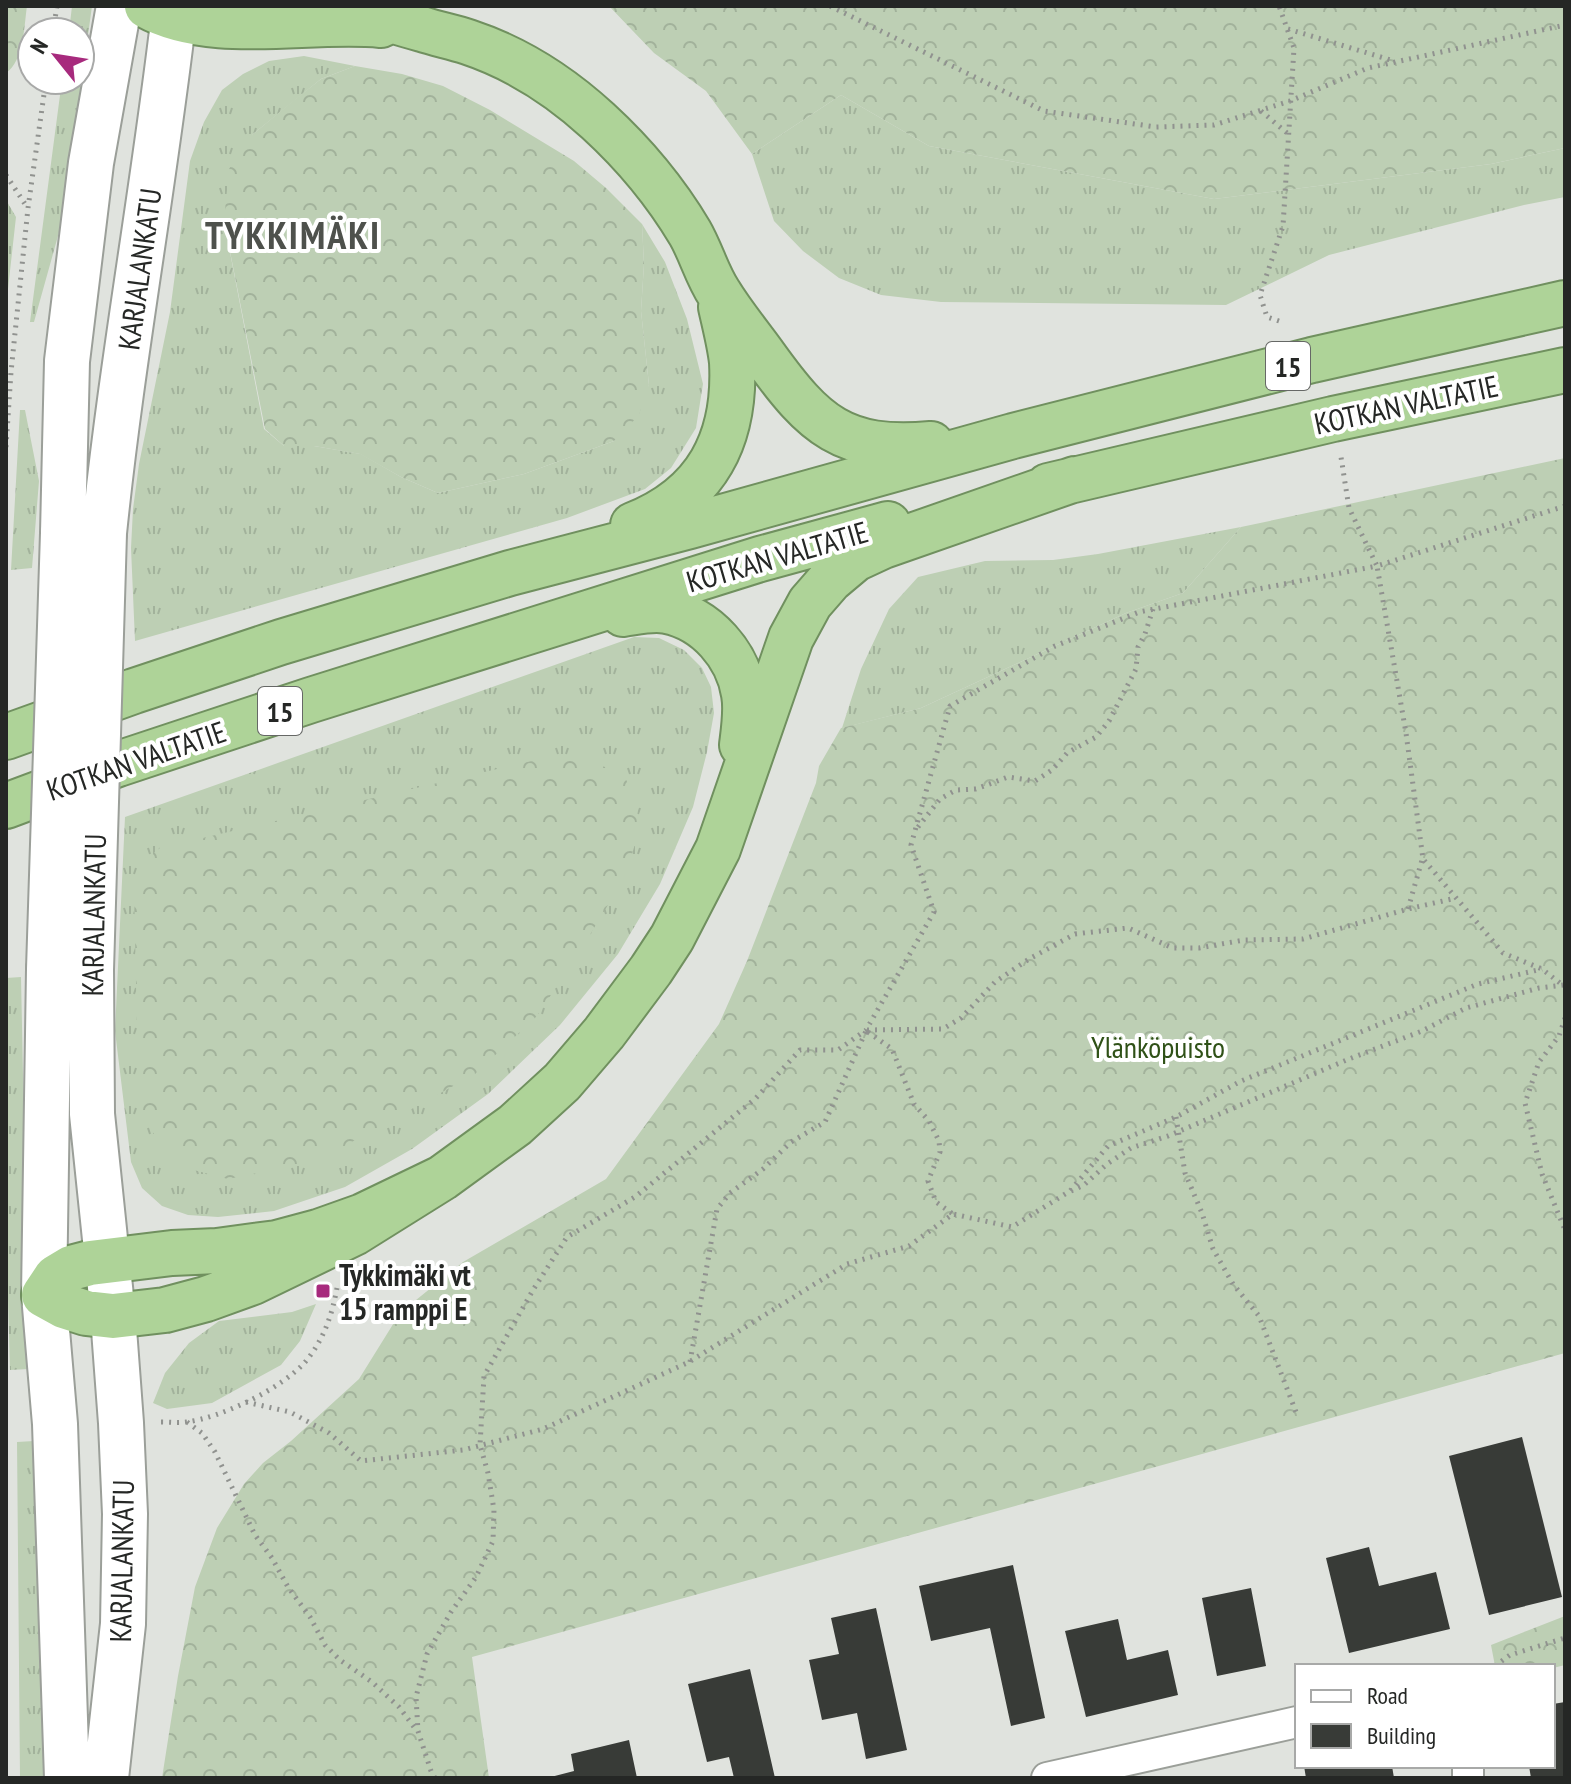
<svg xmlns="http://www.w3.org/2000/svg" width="1571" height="1784" font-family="'PT Sans Narrow',sans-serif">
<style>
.grass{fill:url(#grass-tufts)}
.forest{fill:url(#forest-crowns)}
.building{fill:#383b37}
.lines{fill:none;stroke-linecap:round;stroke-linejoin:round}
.minor-casing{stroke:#9b9f99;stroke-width:34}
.secondary-casing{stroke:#9b9f99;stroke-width:48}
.trunk-casing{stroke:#70905f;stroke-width:48}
.path{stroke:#90928f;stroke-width:5;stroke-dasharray:2 6;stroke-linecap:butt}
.minor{stroke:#fff;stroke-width:30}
.secondary{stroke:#fff;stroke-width:44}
.trunk{stroke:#aed398;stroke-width:44}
.secondary-bridge-casing{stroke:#9b9f99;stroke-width:48;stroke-linecap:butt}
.secondary-bridge{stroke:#fff;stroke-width:44}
.poi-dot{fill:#a72a7d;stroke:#fff;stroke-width:3}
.labels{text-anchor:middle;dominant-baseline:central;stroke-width:8;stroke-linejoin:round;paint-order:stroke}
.shield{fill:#fff;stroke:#666866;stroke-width:2}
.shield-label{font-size:28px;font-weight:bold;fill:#252725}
.street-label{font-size:30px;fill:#252725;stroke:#fff}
.park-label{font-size:30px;fill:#2f5117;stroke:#fff}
.poi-label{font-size:30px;font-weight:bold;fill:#252725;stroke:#fff;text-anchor:start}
.district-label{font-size:38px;font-weight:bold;letter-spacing:2px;fill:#4e514c;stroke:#fff}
</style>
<defs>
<pattern id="grass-tufts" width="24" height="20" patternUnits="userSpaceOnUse" patternTransform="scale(2)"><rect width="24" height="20" fill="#bdcfb4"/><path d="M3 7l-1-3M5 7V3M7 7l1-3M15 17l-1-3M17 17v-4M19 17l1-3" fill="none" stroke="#a2b29b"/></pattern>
<pattern id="forest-crowns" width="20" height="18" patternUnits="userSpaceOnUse" patternTransform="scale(2)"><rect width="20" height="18" fill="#bdcfb4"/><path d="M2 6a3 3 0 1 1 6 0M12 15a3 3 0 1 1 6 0" fill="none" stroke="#a2b29b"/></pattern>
</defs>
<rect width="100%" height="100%" fill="#e0e3de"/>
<!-- grass -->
<path class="grass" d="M72,6H92L63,218L34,322H30L62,80H80V32H69Z
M304,56L355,66L321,79L253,134L224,221L264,429L284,446H314L361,454L401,477L438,493L524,474L614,441L649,385L641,311L644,264L642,224L665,262L687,319L703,384L696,428L671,468L645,489L567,518L135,641L131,548L133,509L139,464L170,312L190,161L204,122L222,90L243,74L269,61Z
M841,95L929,146L1214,199L1491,164L1565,148V197L1524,205L1329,255L1226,305L941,302L881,295L839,278L803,251L774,221L752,154Z
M6,200L16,217L6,307Z
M20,410H25L39,481L32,568L11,570Z
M1241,527L1183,593L1126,613L921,708L842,728L861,669L889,609L918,577L985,561L1053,560L1098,554Z
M634,637L659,638L684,650L702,668L711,687L714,713L707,752L693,807L660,884L618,954L560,1025L488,1094L412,1149L345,1187L274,1211L218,1217L188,1215L162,1206L142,1188L131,1162L115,1031L125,817Z
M21,977L29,1369L10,1370L6,1229V978Z
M316,1304L300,1341L281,1365L212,1403L167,1409L153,1403L165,1373L189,1343L219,1321L292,1312Z
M34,1441L53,1778H20L17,1442Z"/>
<!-- forest -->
<path class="forest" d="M6,6H27C24,26 24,61 6,73Z
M609,6H1565V148L1491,164L1214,199L929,146L841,95L752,154L706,91L654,53Z
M355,66L402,74L443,86L490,110L574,161L606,188L642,224L644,264L641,311L649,385L639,415L614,441L524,474L438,493L401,477L360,454L314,446H284L265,429L224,221L229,169L253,134L293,101L321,79Z
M1565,458V1353L472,1657L489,1778H162L178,1676L195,1587L217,1528L244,1484L263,1463L291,1441L359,1379L400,1313L463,1262L606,1179L719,1024L747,961L816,783L819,766L841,728L921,708L1126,613L1183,593L1241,527Z
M553,756L586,759L624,775L638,806L635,844L626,875L582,948L537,1016L475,1074L319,1160L228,1179L190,1169L163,1148L143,1117L138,1082L134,884C141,870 146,858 160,848Z
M1565,1616V1665L1553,1668V1666H1495L1491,1645Z"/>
<!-- building -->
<path class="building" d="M1522,1437L1562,1597L1489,1615L1449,1456Z
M1369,1547L1379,1586L1436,1572L1450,1629L1349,1653L1326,1558Z
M1013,1565L1045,1718L1011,1726L990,1628L931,1641L919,1586Z
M1251,1588L1266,1666L1217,1676L1202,1598Z
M876,1608L907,1750L866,1759L857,1713L822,1720L809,1660L839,1654L831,1618Z
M1118,1619L1127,1660L1168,1650L1178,1695L1086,1717L1065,1631Z
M750,1669L775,1778H734L729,1757L707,1762L688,1684Z
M1565,1702V1778H1531L1529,1766H1553V1704Z
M629,1740L637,1778H547L574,1771L571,1754Z
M1304,1766H1392L1394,1778H1306Z"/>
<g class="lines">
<defs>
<path id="minor" d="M1468,1766V1778
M1047,1778L1297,1722"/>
<path id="secondary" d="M63,533L67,361L91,163L119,6
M104,533C122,357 155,182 175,6
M49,969L44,1295L55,1424L67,1778
M91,970L92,1114L113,1316L121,1423L125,1514L123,1624L106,1778"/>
<path id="trunk" d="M147,6C212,42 308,18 381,25
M346,6C371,14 396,22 422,29C437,34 453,37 468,42C516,58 561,87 598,121C634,154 665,191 690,233C701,252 707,275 719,293C733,316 750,336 765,357C814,425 843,452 931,444
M1048,486L1333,419L1565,370
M633,525C707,496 736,439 732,362C730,344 725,325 721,307
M623,614C637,612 653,608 667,611C707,619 738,655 744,694C747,710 744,729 742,745
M6,737L134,691L281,642L510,573L690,526L1013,436L1312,360L1565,303
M6,806L118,764L311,700L760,559L888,524
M442,1178L363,1216L318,1232L277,1243L217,1251L172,1253L90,1263L71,1268L56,1277L44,1295L64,1306L86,1313L113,1316L165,1310L206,1299L253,1282L354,1233L442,1178L515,1125L562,1082L604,1033L651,970L672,938L718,849L791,638L810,603L830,580L855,559L883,546L1075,479"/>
</defs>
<!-- minor casing -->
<use href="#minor" class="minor-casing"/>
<!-- secondary casing -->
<use href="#secondary" class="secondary-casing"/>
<!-- trunk casing -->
<use href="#trunk" class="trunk-casing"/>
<!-- path -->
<path class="path" d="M830,6L1044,111L1156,127L1214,125L1290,101L1368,68L1565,25
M1288,29L1394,61
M53,32L57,6
M1261,111L1287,133
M6,175L27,207
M1279,321L1267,317L1260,295L1283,226L1294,48L1279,6
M6,447L11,372L28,208L46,80
M1565,506L1377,566L1406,733L1423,859L1503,953L1542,969L1565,987
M918,827L940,799L956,790L976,789L1008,777L1035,781L1052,770L1067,753L1096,737L1109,721L1136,669L1138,647L1145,634L1153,609
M1408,909L1422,860
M1565,1018L1559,1036L1539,1062L1525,1103L1542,1174L1565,1230
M867,1030L943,1029L961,1018L995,982L1029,959L1075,934L1128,928L1173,948H1199L1244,940L1303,939L1408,909L1456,898
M868,1032L892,1049L914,1104L929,1121L939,1141L940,1152L928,1181L936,1202L953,1214
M1176,1117L1185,1173L1202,1213L1213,1249L1233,1284L1259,1316L1296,1412
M1071,1191L1084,1185L1107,1164L1131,1148L1168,1136L1349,1059L1422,1031L1466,1008L1539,988L1563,985
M690,1362L717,1209L730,1193L763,1169L791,1142L825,1122L866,1031
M246,1402L290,1412L329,1433L361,1461L463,1450L543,1429L689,1362L847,1264L909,1246L953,1214L1012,1227L1070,1191L1108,1146L1176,1117L1241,1081L1478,984L1542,969
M161,1422C170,1422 178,1423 186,1422C221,1418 283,1388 306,1361C324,1339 332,1315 337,1288
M187,1422L202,1433L215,1452L255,1535L272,1558L288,1587L310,1617L325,1645L340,1660L372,1682L399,1707L417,1731
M1495,1666L1510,1655L1565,1638
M435,1778L431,1771L418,1731L416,1697L427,1654L451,1612L476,1577L493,1541L494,1510L488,1473L480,1445L484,1376L533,1290L567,1237L635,1197L756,1098L800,1050H838L866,1030L934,912L911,845L950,706L1055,646L1139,612L1377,566L1349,508L1341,457"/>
<!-- minor -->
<use href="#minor" class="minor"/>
<!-- secondary -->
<use href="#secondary" class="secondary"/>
<!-- trunk -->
<use href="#trunk" class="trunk"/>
<defs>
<path id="secondary-bridge" d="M49,969L63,533
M91,970L104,533"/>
</defs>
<!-- secondary-bridge casing -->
<use href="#secondary-bridge" class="secondary-bridge-casing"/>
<!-- secondary-bridge -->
<use href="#secondary-bridge" class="secondary-bridge"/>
</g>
<!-- markers -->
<rect class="poi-dot" x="315" y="1283" width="16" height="16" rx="4"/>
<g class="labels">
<!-- shield labels -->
<g class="shield">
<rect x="1266" y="342" width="44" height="48" rx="6"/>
<rect x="258" y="687" width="44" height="48" rx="6"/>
</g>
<g class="shield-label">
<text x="1288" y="366">15</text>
<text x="280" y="711">15</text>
</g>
<!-- street labels -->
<g class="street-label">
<text transform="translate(139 269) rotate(-82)">KARJALANKATU</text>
<text transform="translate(1406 404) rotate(-12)">KOTKAN VALTATIE</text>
<text transform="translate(777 556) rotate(-16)">KOTKAN VALTATIE</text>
<text transform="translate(136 760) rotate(-19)">KOTKAN VALTATIE</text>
<text transform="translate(93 915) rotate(-89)">KARJALANKATU</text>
<text transform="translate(121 1561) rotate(-89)">KARJALANKATU</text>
</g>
<!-- park labels -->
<g class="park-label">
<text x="1158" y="1046">Ylänköpuisto</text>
</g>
<!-- poi labels -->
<g class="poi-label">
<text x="339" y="1274">Tykkimäki vt<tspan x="339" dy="34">15 ramppi E</tspan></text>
</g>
<!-- district labels -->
<g class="district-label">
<text x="293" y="234">TYKKIMÄKI</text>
</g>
</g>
<!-- border -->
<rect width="1571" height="1784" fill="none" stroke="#252725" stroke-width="16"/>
<!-- legend -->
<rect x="1295" y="1664" width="260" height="104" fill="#ffffff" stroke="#a8a9a8" stroke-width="2"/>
<rect x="1311" y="1690" width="40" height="12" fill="#ffffff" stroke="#a8a9a8" stroke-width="2"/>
<text x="1367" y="1704" font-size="24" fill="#252725">Road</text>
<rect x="1311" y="1724" width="40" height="24" fill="#383b37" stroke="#a8a9a8" stroke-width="2"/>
<text x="1367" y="1744" font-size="24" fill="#252725">Building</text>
<!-- north arrow -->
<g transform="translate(56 56) rotate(300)"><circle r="38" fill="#ffffff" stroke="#a8a9a8" stroke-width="2"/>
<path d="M0-6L14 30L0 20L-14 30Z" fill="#a72a7d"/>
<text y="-12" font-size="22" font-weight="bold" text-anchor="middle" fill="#252725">N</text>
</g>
</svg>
